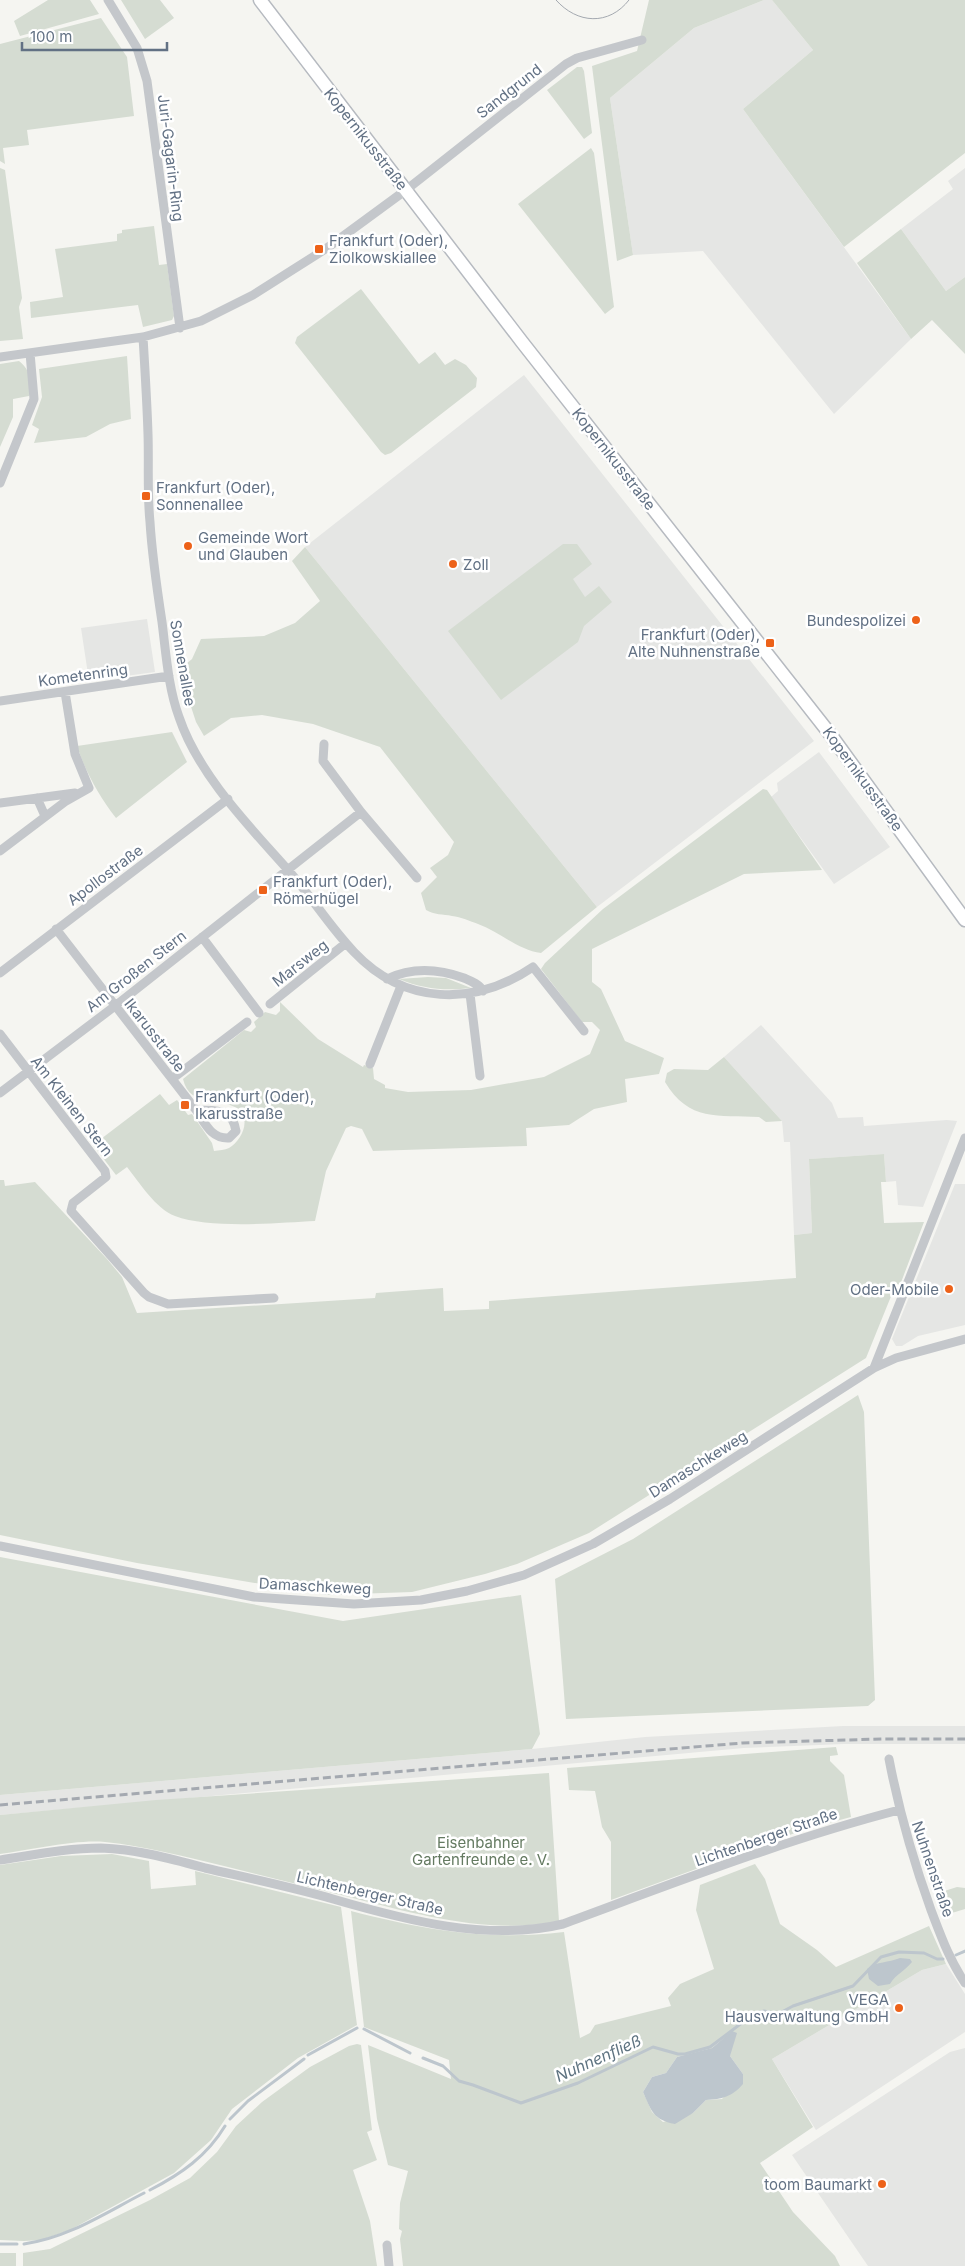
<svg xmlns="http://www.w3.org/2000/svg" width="965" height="2266" font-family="Inter,sans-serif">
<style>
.built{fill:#e5e6e4}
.green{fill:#d5dcd2;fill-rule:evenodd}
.water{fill:#bdc6cd}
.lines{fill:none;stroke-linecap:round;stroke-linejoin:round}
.stream{stroke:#bdc6cd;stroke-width:3}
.secondary-casing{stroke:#b6bac0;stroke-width:15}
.street{stroke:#c4c7cb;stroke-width:9}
.secondary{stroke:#fff;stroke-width:12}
.tram{stroke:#a4a9b0;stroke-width:1}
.rail{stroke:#a4a9b0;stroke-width:3;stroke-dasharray:8 4;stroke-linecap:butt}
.poi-dot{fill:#ed6219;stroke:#fff;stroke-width:2}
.labels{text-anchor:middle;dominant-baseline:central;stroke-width:5;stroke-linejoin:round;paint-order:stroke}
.street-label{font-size:15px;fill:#627184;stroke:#fff}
.poi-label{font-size:15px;fill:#627184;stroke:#fff;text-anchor:start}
.park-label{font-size:15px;fill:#647a61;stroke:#fff}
.water-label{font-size:16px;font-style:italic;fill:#5e7381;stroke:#fff}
</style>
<rect width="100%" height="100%" fill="#f5f5f1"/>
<!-- built -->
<path class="built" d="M764,0H772L813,50L743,109L911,339L834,414L703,251L633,255L610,98L694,28Z
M965,168V277L946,291L901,229L953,189L948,181Z
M524,375L814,741L597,907L305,547Z
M147,619L155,672L89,681L81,628Z
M819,752L890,847L834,884L771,797L778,791L777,783Z
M761,1025L832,1103L838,1118L863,1117L864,1126L947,1120L957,1121L923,1207L898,1205L896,1181L886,1182L884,1154L809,1159L812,1233L794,1235L790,1142H784L782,1121L724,1057Z
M955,1184H965V1325L918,1336L902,1346H896L892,1339Z
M843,1726H965V1744H844L744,1748L0,1815V1795L532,1749L645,1737Z
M946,1964L965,1994V2032L816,2130L772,2059L922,1970Z
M965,2048V2266H868L792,2155L950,2052Z"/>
<!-- green -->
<path class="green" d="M48,0H90L99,14L20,36L14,21Z
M121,0H160L174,18L145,39Z
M649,0H764L694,28L610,98L633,255L617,261L592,66L637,51Z
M772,0H965V153L844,247L743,109L813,50Z
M101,18L127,57L134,116L27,130L29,145L3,148L5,164L0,161V44Z
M577,67H582L584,71L592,133L584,139L547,90Z
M591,148L594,153L614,307L605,314L518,204Z
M0,168L5,170L22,298L19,307L23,339L0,341Z
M154,226L159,265L167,264L174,316L172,320L143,327L138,305L31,318L30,302L63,297L55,249L117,241V234L122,233V230Z
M901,229L946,291L965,277V354L932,320L911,339L857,263Z
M361,289L419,364L435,352L445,365L455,359L466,365L477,378L476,387L391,453L385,455L381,452L295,343L297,337Z
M127,356L131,419L110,424L86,437L34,443L39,429L32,425L42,397L39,369Z
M19,361C29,368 35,385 29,396L13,399V417L0,447V364Z
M563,544H577L592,564L573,579L585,597L599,586L612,602L584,626L578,642L501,700L448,631Z
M305,547L597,907L541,953C518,950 500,932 478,924C470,921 461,917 452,916C443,914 434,915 426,910L421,893L437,877L430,868L448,855L454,842L380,747L313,724L262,715L231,718L204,736L196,722L179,670L192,659L201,639L264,636L295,623L320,601L292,561Z
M172,732L187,762L116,818C99,796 86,773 77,746Z
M763,789L767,790L822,870L744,874L592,949V982L601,989L625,1041L664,1058L659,1074L625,1079L627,1102L594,1109L569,1125L526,1128L527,1146L373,1151L362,1129L351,1126L346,1128L326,1171L315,1221C277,1223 209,1229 175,1216C156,1209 139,1182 127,1167L116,1175L93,1145L160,1094L169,1105L177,1100L188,1115L192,1114L212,1143L214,1151C219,1150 225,1150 229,1148C241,1141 252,1120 238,1109C222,1097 190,1109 183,1079L244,1030L251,1032L256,1027L254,1022L265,1012L276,1015L280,1011V1002L318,1039L363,1067L364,1065L373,1068L374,1079L385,1085V1088L408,1092L471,1090L544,1077L590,1054L600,1030L592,1022H582L541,969L545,963L603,909Z
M428,977L446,978L471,988C445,991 423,989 399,979Z
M724,1057L782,1121L766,1122L759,1117C718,1115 689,1122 665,1082L667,1073L674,1069L708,1070Z
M884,1154L886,1182H881L884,1223L924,1222L900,1285L896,1284L866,1358L589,1533L517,1564L485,1574L412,1592L326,1595L137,1563L0,1535V1180H4L5,1186L35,1182L107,1259L122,1277L137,1313L375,1298L376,1293L443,1288L444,1311L489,1309V1301L796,1278L794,1235L812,1233L809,1159Z
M858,1395L864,1412L875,1700L868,1706L566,1719L555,1579L633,1539Z
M0,1557L343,1621L521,1595L540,1734L532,1749L0,1795Z
M836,1747L838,1755L830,1756V1761L844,1775L851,1817L806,1829L611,1900V1842L602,1827L595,1791L569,1790L567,1768Z
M549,1773L559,1921C492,1935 419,1915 353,1898C310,1887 267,1877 224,1866C186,1857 145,1846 105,1842C77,1839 30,1850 0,1854V1815L156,1800Z
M112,1854L149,1861L151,1889L196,1885L195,1871L341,1907L357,2025L298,2058L232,2109L211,2140L174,2173L70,2230L41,2240L24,2241L0,2240V1865L61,1856Z
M755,1864L765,1879L780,1924L817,1950L836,1967L929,1926L946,1964L922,1970L772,2059L813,2127L760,2163L793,2212L835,2256L840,2266H403L400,2239L402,2231L399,2229L400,2203L408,2171L388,2165L377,2119L368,2045L451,2079L449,2060L364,2027L351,1911C425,1930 486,1941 564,1932L580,2038L590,2033L595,2025L671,2006L668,1998L680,1984L714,1969L696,1910L700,1885ZM732,2031L730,2056L743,2074L722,2099L706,2100L693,2113L663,2122L652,2112L643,2092L652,2077L666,2073L677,2057L712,2048Z
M957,1887L965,1888V1909L942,1916L935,1894Z
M357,2044L361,2045L372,2130L367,2132L377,2160L353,2170L370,2221L377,2266H23V2253L50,2249L150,2200L190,2178L217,2152L236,2126L262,2102L310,2067L349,2046Z
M0,2253H16V2266H0Z"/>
<!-- water -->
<path class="water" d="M900,1958L910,1959L912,1962C905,1971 896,1974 890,1984L878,1986L869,1979L867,1969C877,1961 888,1963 900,1958Z
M732,2031L737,2033L730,2056L743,2074V2084C732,2097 722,2099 706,2100L693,2113L675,2124C653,2120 651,2110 643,2092L652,2077L666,2073L677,2057L712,2048Z"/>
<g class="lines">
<!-- stream -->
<path class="stream" d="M956,1955L965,1951
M364,2029L410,2053
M308,2055L357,2028
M423,2058L443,2066L459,2081L473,2085L521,2103L578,2083L653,2047L678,2054H685L710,2047L751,2016L764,2011L778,2014L793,2006L853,1986L881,1957L899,1952L924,1953L937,1959H943
M230,2119L248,2101L304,2059
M150,2190C181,2174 207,2156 225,2126
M0,2244H17
M24,2244C68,2238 105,2213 144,2193"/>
<defs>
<path id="secondary" d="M260,0L522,342L830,734L965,920"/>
</defs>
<!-- secondary casing -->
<use href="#secondary" class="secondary-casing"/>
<!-- street -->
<path class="street" d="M108,0L137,48L147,81L180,328
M143,337C145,370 147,402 148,434C149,463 147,493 150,522C152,555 157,589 162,622C166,653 168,687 179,717C198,774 249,826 288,870C311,896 330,927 354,952C404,1005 474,1007 533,967L584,1031
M0,357L143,337L201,321L253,295L327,248L406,190L566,64L577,58L642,40
M0,483L34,399L30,353
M0,701L169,676
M324,744L323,761L361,812L417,878
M37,798L45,816
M0,803L75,793
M0,851L66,801L89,788L75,754L65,692
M56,929L196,1110C205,1123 211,1139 229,1138L236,1131C232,1107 216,1111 196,1110
M202,937L259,1013
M0,973L228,799
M387,979C412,967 439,969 464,978C471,981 479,984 483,991
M470,994L480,1076
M270,1004L346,943
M0,1034L105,1171L106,1177L73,1203L71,1211L144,1293L149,1297L168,1304L274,1298
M370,1064L401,986
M172,1079L247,1022
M0,1093L115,1006L361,812
M874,1368L965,1138
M0,1546L254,1597L354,1604L421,1600L467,1591L524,1575L593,1544L670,1499L874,1368L896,1358L965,1339
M889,1759C899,1811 913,1860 931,1910C941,1936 949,1959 965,1983
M0,1860C33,1855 67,1848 101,1848C136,1849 172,1859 205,1868C248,1878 291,1887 333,1899C405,1920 488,1942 563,1924C674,1883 784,1840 899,1810
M387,2245L389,2266"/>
<!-- secondary -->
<use href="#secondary" class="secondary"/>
<!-- tram -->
<path class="tram" d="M556,0C577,24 609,26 629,0"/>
<!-- rail -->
<path class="rail" d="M0,1805L742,1743L882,1739H965"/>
</g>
<!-- markers -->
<g class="poi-dot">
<rect x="314" y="244" width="10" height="10" rx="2.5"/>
<rect x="141" y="491" width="10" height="10" rx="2.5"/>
<circle cx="188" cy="546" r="5"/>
<circle cx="453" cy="564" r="5"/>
<circle cx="916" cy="620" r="5"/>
<rect x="765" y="638" width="10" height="10" rx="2.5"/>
<rect x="258" y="885" width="10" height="10" rx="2.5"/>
<rect x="180" y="1100" width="10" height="10" rx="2.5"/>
<circle cx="949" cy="1289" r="5"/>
<circle cx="899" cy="2008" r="5"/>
<circle cx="882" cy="2184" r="5"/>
</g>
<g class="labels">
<!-- street labels -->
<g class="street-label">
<text transform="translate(509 91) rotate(-38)">Sandgrund</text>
<text transform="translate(366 139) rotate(52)">Kopernikusstraße</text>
<text transform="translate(171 158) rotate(83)">Juri-Gagarin-Ring</text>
<text transform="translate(614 459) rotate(52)">Kopernikusstraße</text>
<text transform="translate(183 663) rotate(80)">Sonnenallee</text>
<text transform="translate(83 675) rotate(-8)">Kometenring</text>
<text transform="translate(863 779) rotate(54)">Kopernikusstraße</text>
<text transform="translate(105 875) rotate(-37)">Apollostraße</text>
<text transform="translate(300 963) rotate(-38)">Marsweg</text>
<text transform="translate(136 971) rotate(-38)">Am Großen Stern</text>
<text transform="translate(155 1035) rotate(52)">Ikarusstraße</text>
<text transform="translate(72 1106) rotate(52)">Am Kleinen Stern</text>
<text transform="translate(698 1464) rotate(-32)">Damaschkeweg</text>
<text transform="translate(315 1586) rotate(3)">Damaschkeweg</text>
<text transform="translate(766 1837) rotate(-19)">Lichtenberger Straße</text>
<text transform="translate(933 1869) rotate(71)">Nuhnenstraße</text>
<text transform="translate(370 1893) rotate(13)">Lichtenberger Straße</text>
</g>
<!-- poi labels -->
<g class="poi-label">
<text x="329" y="240">Frankfurt (Oder),<tspan x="329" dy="17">Ziolkowskiallee</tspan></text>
<text x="156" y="487">Frankfurt (Oder),<tspan x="156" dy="17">Sonnenallee</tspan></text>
<text x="198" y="537">Gemeinde Wort<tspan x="198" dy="17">und Glauben</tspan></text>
<text x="463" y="564">Zoll</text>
<text x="906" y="620" text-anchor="end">Bundespolizei</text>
<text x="760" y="634" text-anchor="end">Frankfurt (Oder),<tspan x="760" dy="17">Alte Nuhnenstraße</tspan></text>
<text x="273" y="881">Frankfurt (Oder),<tspan x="273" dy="17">Römerhügel</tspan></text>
<text x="195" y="1096">Frankfurt (Oder),<tspan x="195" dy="17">Ikarusstraße</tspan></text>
<text x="939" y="1289" text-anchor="end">Oder-Mobile</text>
<text x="889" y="1999" text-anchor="end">VEGA<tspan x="889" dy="17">Hausverwaltung GmbH</tspan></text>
<text x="872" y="2184" text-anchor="end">toom Baumarkt</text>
</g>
<!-- park labels -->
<g class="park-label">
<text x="481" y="1842">Eisenbahner<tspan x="481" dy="17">Gartenfreunde e. V.</tspan></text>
</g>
<!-- water labels -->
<g class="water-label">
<text transform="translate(598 2058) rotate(-24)">Nuhnenfließ</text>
</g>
</g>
<!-- scale -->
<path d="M22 42v8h145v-8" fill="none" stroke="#627184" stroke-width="2.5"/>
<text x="30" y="42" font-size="15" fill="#627184" stroke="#ffffff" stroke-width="4" paint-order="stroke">100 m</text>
</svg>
